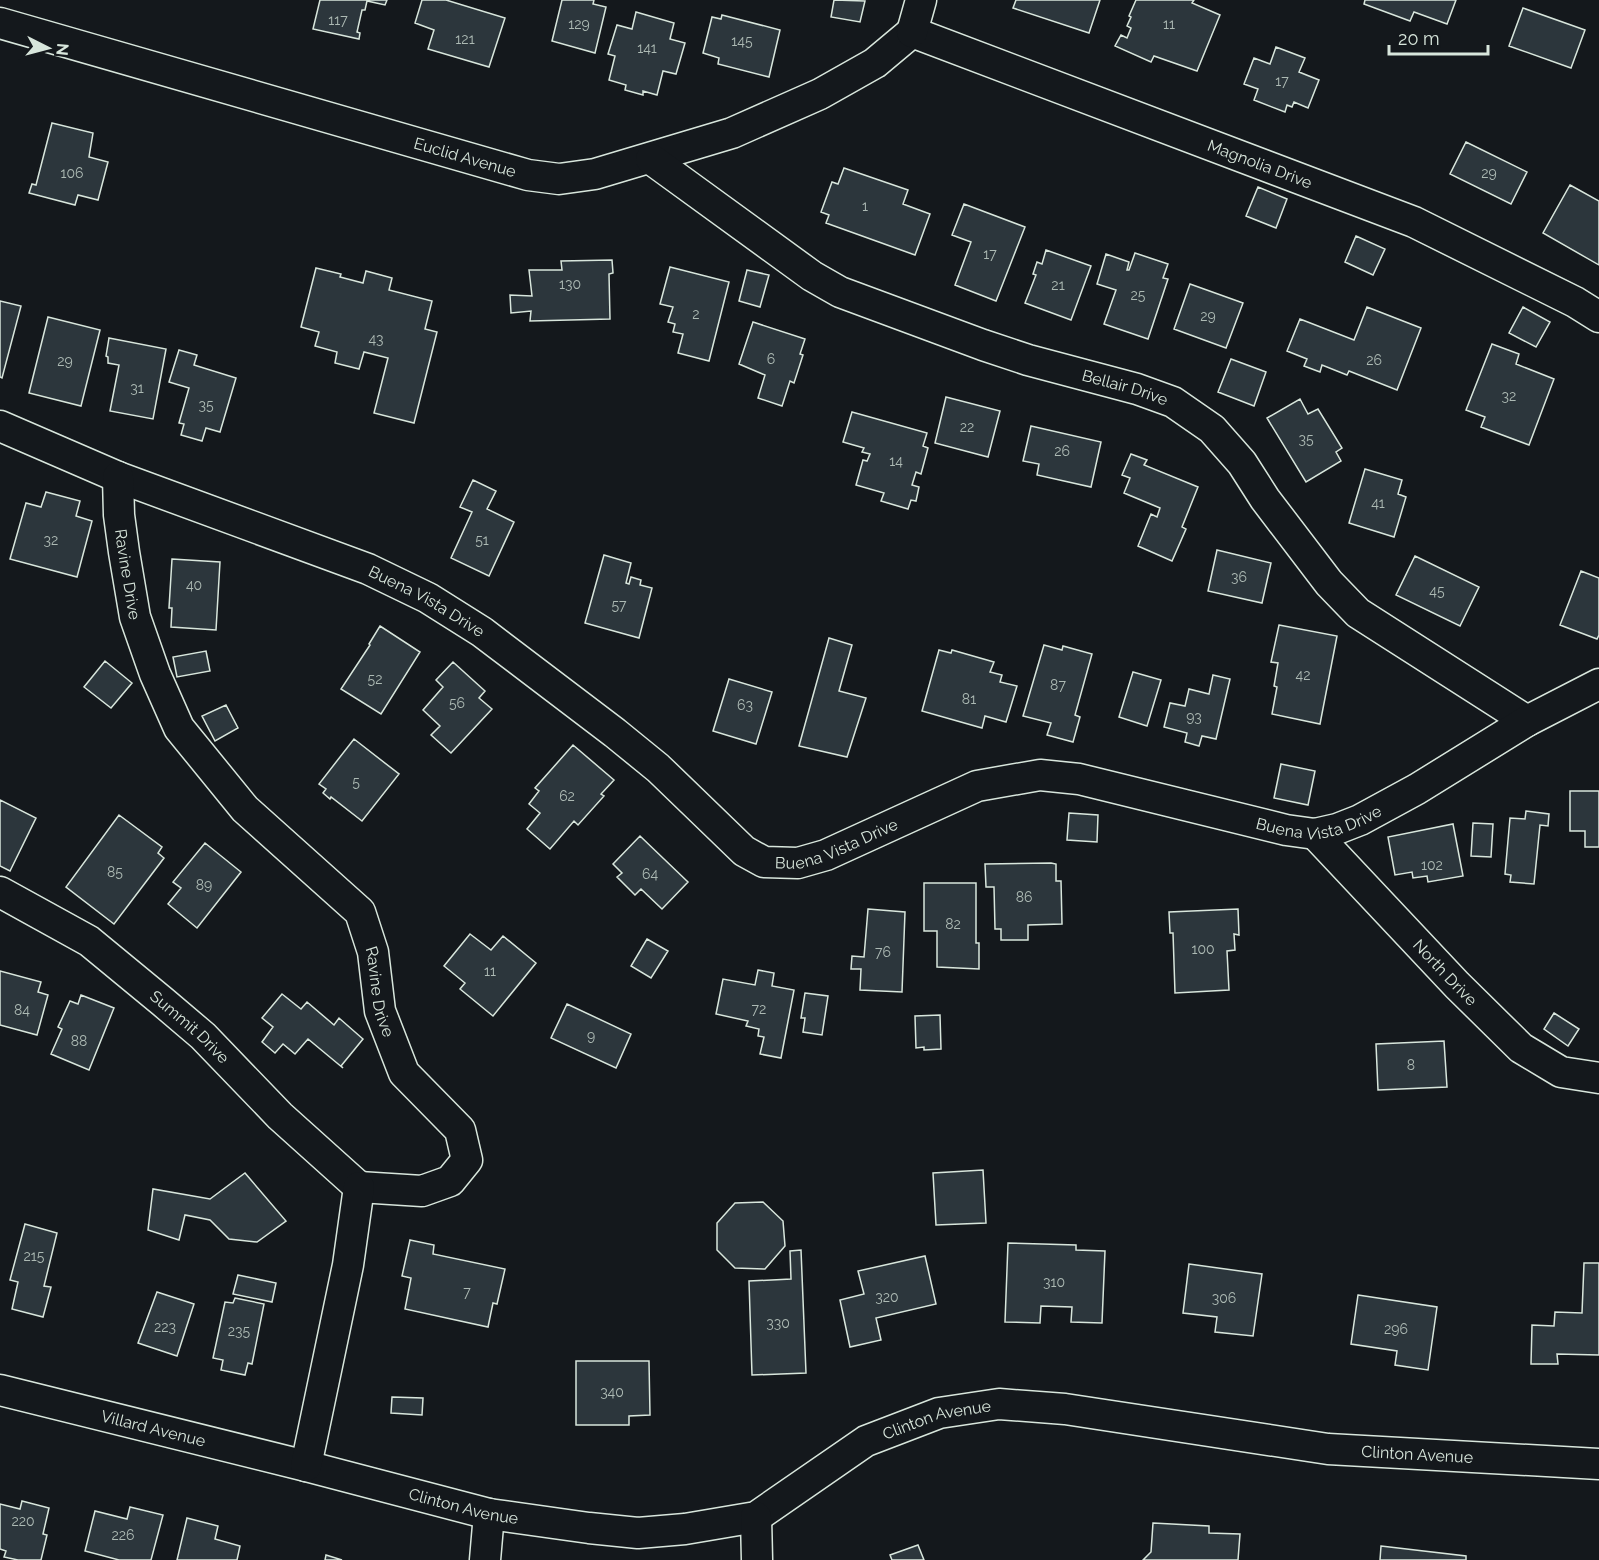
<svg xmlns="http://www.w3.org/2000/svg" width="1599" height="1560" font-family="Raleway,sans-serif">
<style>
.building{fill:#2c363c;stroke:#d8e6dc;stroke-width:1.5}
.lines{fill:none;stroke-linecap:round;stroke-linejoin:round}
.minor-casing{stroke:#d8e6dc;stroke-width:33}
.minor{stroke:#14181c;stroke-width:30}
.labels{text-anchor:middle;dominant-baseline:central;stroke-width:4.5;stroke-linejoin:round;paint-order:stroke}
.number-label{font-size:14px;fill:#adbab4}
.street-label{font-size:16px;fill:#d8e6dc;stroke:#14181c}
</style>
<rect width="100%" height="100%" fill="#14181c"/>
<!-- building -->
<path class="building" d="M320,0H387L385,5L367,1L365,10H362L357,32L360,33L359,39L313,29Z
M422,0H446L505,18L489,67L428,49L434,30L415,23Z
M562,0H594L593,4L606,7L595,53L552,41Z
M834,0L865,1L860,22L831,17Z
M1016,0H1100L1089,33L1013,8Z
M1136,0H1194L1192,3L1220,15L1197,71L1154,56L1151,62L1115,46L1121,35L1127,38L1131,28L1127,26L1131,17L1129,16Z
M1365,0H1456L1447,24L1414,12L1410,21L1364,4Z
M1523,8L1585,30L1571,68L1509,46Z
M636,12L674,23L670,39L685,43L676,74L663,71L657,95L643,91V95L625,90L626,85L609,80L615,56L608,54L617,25L632,29Z
M722,15L780,30L769,77L718,64L719,58L703,53L712,17L721,19Z
M1276,47L1305,58L1299,72L1319,80L1308,108L1294,102L1292,107L1287,105L1285,112L1254,100L1258,89L1244,84L1254,58L1270,64Z
M52,123L93,133L89,157L108,162L98,200L78,195L75,205L29,193L32,184L36,185Z
M1466,142L1527,172L1511,204L1450,174Z
M844,168L908,190L903,204L930,214L915,255L826,223L829,215L821,212L832,182L838,184Z
M1570,185L1599,201V265L1543,233Z
M1258,187L1287,199L1276,228L1246,216Z
M964,204L1025,227L996,301L955,285L971,242L952,235Z
M1356,236L1385,249L1373,275L1345,262Z
M1046,250L1091,266L1071,320L1025,303L1036,275L1033,274L1037,262L1042,264Z
M1135,253L1168,264L1163,278L1168,279L1148,339L1104,324L1116,290L1097,284L1106,254L1129,262L1127,270H1129Z
M612,260L613,273L609,274L610,319L530,321L531,311L511,313L510,295L532,296L529,270H562L561,261Z
M670,267L729,282L709,361L678,353L683,334L673,332L675,324L668,322L673,307L660,304Z
M316,268L341,274L340,277L363,283L366,271L392,278L389,290L432,301L425,329L437,332L414,423L374,413L388,358L364,352L359,369L335,363L337,352L315,346L319,332L301,327Z
M747,270L769,275L760,307L739,301Z
M1190,284L1243,303L1226,348L1174,329Z
M0,301L21,306L2,378L0,377Z
M1367,307L1421,328L1397,390L1349,371L1347,375L1322,365L1320,372L1304,366L1307,359L1287,351L1300,319L1354,340Z
M1523,307L1550,322L1536,347L1509,333Z
M48,317L100,330L81,406L29,393Z
M753,322L805,339L800,354L803,355L794,383L790,381L782,406L758,398L765,375L739,364Z
M109,338L166,349L153,419L110,411L119,365L108,363V357L106,356Z
M1492,344L1519,354L1516,364L1554,379L1529,445L1481,427L1485,417L1466,410Z
M179,350L197,355L194,365L236,378L220,432L206,428L202,441L181,435L184,424L179,423L189,388L169,382Z
M1231,359L1266,372L1254,406L1218,392Z
M946,397L1000,411L988,457L935,443Z
M1300,399L1308,414L1318,409L1342,448L1336,452L1341,461L1306,482L1267,418Z
M852,412L927,433L923,446L928,448L921,474L916,472L912,485L919,487L916,501L911,500L908,509L881,501L884,493L856,485L863,460L867,461L870,454L862,452L864,448L843,442Z
M1031,426L1101,442L1091,487L1037,475L1039,464L1023,461Z
M1131,454L1147,460L1144,465L1198,487L1182,527L1186,529L1172,561L1138,546L1151,514L1157,517L1160,508L1124,493L1130,478L1122,475Z
M1365,469L1402,480L1398,494L1406,497L1394,537L1349,523Z
M473,480L496,491L487,509L514,522L489,576L451,558L472,512L460,507Z
M46,492L80,501L76,516L92,521L77,577L10,559L26,503L41,507Z
M1217,550L1271,563L1262,603L1208,591Z
M604,555L631,563L626,583L629,584L631,577L641,580L640,585L652,588L639,638L585,623Z
M1415,556L1479,587L1460,626L1396,595Z
M172,559L220,562L216,630L171,627L172,608H169Z
M1581,571L1599,578V635L1597,639L1560,625Z
M1279,625L1337,636L1320,724L1272,714L1277,687L1274,686L1278,663L1271,662Z
M380,626L420,652L381,714L341,689L370,645L369,644Z
M829,638L852,645L839,691L866,698L847,757L799,746Z
M1044,645L1062,650L1063,646L1092,654L1075,715L1080,717L1073,742L1047,735L1051,723L1023,716Z
M939,650L951,653L952,650L994,662L990,672L1002,675L1000,682L1017,686L1006,722L985,716L982,728L922,711Z
M206,651L210,671L177,677L173,657Z
M105,661L132,683L111,708L84,687Z
M453,662L485,691L479,698L492,709L451,753L431,735L440,726L423,710L443,687L436,680Z
M1133,672L1161,680L1147,726L1119,717Z
M1213,675L1230,679L1216,739L1202,736L1199,746L1185,742L1187,733L1164,727L1170,703L1185,706L1189,689L1209,694Z
M729,679L772,692L756,744L713,731Z
M226,705L238,728L215,741L202,716Z
M354,739L399,774L362,821L331,797L330,799L323,793L326,789L319,784Z
M573,745L614,780L601,794L604,796L578,825L574,821L550,849L527,829L540,813L529,804L539,791L535,788Z
M1281,764L1315,771L1308,805L1274,798Z
M1570,791H1599V847H1585V831H1570Z
M0,800L36,818L10,871L0,866Z
M1526,811L1549,814L1548,826L1540,825L1534,884L1510,882L1511,875L1505,874L1510,818L1525,819Z
M1069,813L1098,815L1097,842L1067,840Z
M119,815L162,847L158,853L164,858L114,924L66,887Z
M1473,823L1493,824L1491,857L1471,856Z
M1453,824L1463,876L1428,882L1427,876L1413,878L1412,872L1395,875L1388,837Z
M640,836L688,882L662,909L641,889L635,895L617,877L622,873L613,864Z
M205,843L241,872L197,928L168,904L181,888L173,882Z
M1051,863L1056,864V881H1061L1062,924L1028,925V940H1001V929H995L994,887H986L985,864Z
M924,883H976V943H979V969L937,967V931H924Z
M868,909L905,912L902,992L860,990L861,969H851L852,956L864,957Z
M1238,909L1239,935L1234,934L1235,950L1227,951L1229,990L1175,993L1173,933H1170L1169,912Z
M470,934L491,950L503,936L536,963L493,1016L460,989L465,983L444,966Z
M647,939L668,951L651,978L631,966Z
M758,970L774,973L772,986L794,990L781,1058L760,1054L764,1037L758,1036L759,1029L746,1026L748,1021L716,1014L723,979L755,985Z
M0,971L41,982L38,992L48,995L37,1035L0,1025Z
M805,993L828,996L822,1035L803,1032L805,1018H801Z
M282,994L301,1009L307,1002L334,1025L339,1018L363,1039L341,1066L343,1068L308,1039L295,1054L283,1044L275,1053L262,1042L273,1027L262,1018Z
M81,995L114,1008L89,1070L51,1054L62,1029L58,1027L70,1001L78,1004Z
M567,1004L631,1034L616,1068L551,1038Z
M1554,1013L1579,1029L1568,1046L1544,1029Z
M940,1015L941,1049L924,1050V1047L916,1048L915,1016Z
M1444,1041L1447,1087L1378,1090L1376,1044Z
M983,1170L986,1223L936,1225L933,1173Z
M245,1173L286,1221L257,1242L229,1239L210,1220L185,1215L179,1240L148,1230L153,1189L210,1199Z
M763,1202L783,1221L785,1246L765,1269L735,1268L717,1250V1223L735,1203Z
M25,1224L57,1233L44,1286L51,1287L43,1317L12,1309L18,1282L10,1280Z
M410,1240L434,1245L433,1254L505,1269L497,1304L493,1303L488,1327L405,1309L411,1278L402,1276Z
M1008,1243L1076,1245V1250L1105,1251L1102,1323L1071,1322L1072,1307L1041,1306L1040,1323L1005,1322Z
M801,1250L806,1373L752,1375L749,1281L791,1279L790,1251Z
M925,1256L936,1304L876,1318L881,1340L850,1347L840,1300L864,1294L858,1271Z
M1584,1263H1599V1355L1557,1354L1558,1364H1531L1532,1325L1554,1326L1555,1312L1582,1313Z
M1189,1264L1262,1274L1253,1336L1215,1332L1217,1317L1183,1313Z
M238,1275L276,1283L272,1302L233,1294Z
M157,1292L194,1304L177,1356L138,1343Z
M1358,1295L1437,1307L1428,1370L1395,1365L1397,1351L1351,1344Z
M235,1298L264,1304L252,1364L248,1363L245,1375L221,1370L223,1360L213,1358L225,1302L233,1303Z
M576,1361H649L650,1415L629,1416V1425H576Z
M392,1397L423,1398L422,1415L391,1413Z
M22,1501L49,1508L43,1534L47,1535L41,1560H18L4,1557L6,1551L0,1549V1504L20,1509Z
M130,1507L163,1515L151,1560H119L85,1551L95,1511L127,1519Z
M187,1518L218,1526L215,1539L240,1546L237,1560H177Z
M1153,1523L1209,1526V1533L1240,1534L1238,1560H1143L1151,1552Z
M918,1545L924,1560H892L890,1555Z
M1381,1546L1466,1556V1560H1380Z
M326,1555L342,1560H325Z"/>
<g class="lines">
<defs>
<g id="minor">
<path id="s1" d="M0,23L528,175L559,179L595,174L732,133L820,94L875,63L912,32"/>
<path id="s2" d="M912,32L1414,222L1575,302L1599,317"/>
<path d="M912,32L921,0"/>
<path id="s3" d="M651,159L812,276L840,292L983,345L1028,360L1137,389L1173,402L1212,429L1242,463L1265,499L1329,583L1358,613L1527,721"/>
<path id="s4" d="M0,426L118,477L368,569L428,598L482,632L615,733L658,768L744,851L764,862L798,863L826,855L977,786L1040,775L1079,779L1286,830L1315,834L1337,829L1360,820L1417,789L1527,721L1599,684"/>
<path id="s5" d="M118,477L119,515L124,552L135,617L155,674L179,728L245,809L360,912L373,952L380,1011L404,1073L460,1130L467,1160L450,1181L422,1191L359,1187"/>
<path id="s6" d="M1315,834L1457,985L1521,1048L1561,1072L1599,1078"/>
<path id="s7" d="M0,892L89,941L163,1002L203,1036L280,1116L359,1187"/>
<path id="s8" d="M0,1390L306,1466L489,1514L589,1528L638,1533L685,1529L756,1517L866,1441L939,1413L999,1404L1065,1409L1328,1449L1599,1464"/>
<path d="M306,1466L348,1265L359,1187"/>
<path d="M756,1517L757,1560"/>
<path d="M485,1560L489,1514"/>
</g>
</defs>
<!-- minor casing -->
<use href="#minor" class="minor-casing"/>
<!-- minor -->
<use href="#minor" class="minor"/>
</g>
<g class="labels">
<!-- number labels -->
<g class="number-label">
<text x="338" y="20">117</text>
<text x="579" y="24">129</text>
<text x="1169" y="24">11</text>
<text x="465" y="39">121</text>
<text x="742" y="41">145</text>
<text x="647" y="48">141</text>
<text x="1282" y="81">17</text>
<text x="72" y="173">106</text>
<text x="1489" y="173">29</text>
<text x="865" y="206">1</text>
<text x="990" y="254">17</text>
<text x="570" y="284">130</text>
<text x="1058" y="285">21</text>
<text x="1138" y="295">25</text>
<text x="696" y="314">2</text>
<text x="1208" y="316">29</text>
<text x="376" y="339">43</text>
<text x="771" y="359">6</text>
<text x="1374" y="360">26</text>
<text x="65" y="361">29</text>
<text x="137" y="388">31</text>
<text x="1509" y="396">32</text>
<text x="206" y="405">35</text>
<text x="967" y="427">22</text>
<text x="1306" y="439">35</text>
<text x="1062" y="451">26</text>
<text x="896" y="461">14</text>
<text x="1378" y="503">41</text>
<text x="51" y="540">32</text>
<text x="482" y="540">51</text>
<text x="1239" y="577">36</text>
<text x="194" y="585">40</text>
<text x="1437" y="591">45</text>
<text x="619" y="605">57</text>
<text x="1303" y="675">42</text>
<text x="375" y="679">52</text>
<text x="1058" y="685">87</text>
<text x="969" y="699">81</text>
<text x="457" y="703">56</text>
<text x="745" y="705">63</text>
<text x="1194" y="717">93</text>
<text x="356" y="782">5</text>
<text x="567" y="796">62</text>
<text x="1432" y="865">102</text>
<text x="115" y="872">85</text>
<text x="650" y="874">64</text>
<text x="204" y="885">89</text>
<text x="1024" y="897">86</text>
<text x="953" y="924">82</text>
<text x="1203" y="949">100</text>
<text x="883" y="952">76</text>
<text x="490" y="971">11</text>
<text x="759" y="1009">72</text>
<text x="22" y="1010">84</text>
<text x="591" y="1036">9</text>
<text x="79" y="1041">88</text>
<text x="1411" y="1065">8</text>
<text x="34" y="1256">215</text>
<text x="1054" y="1282">310</text>
<text x="467" y="1292">7</text>
<text x="887" y="1297">320</text>
<text x="1224" y="1298">306</text>
<text x="778" y="1323">330</text>
<text x="165" y="1327">223</text>
<text x="1396" y="1329">296</text>
<text x="239" y="1331">235</text>
<text x="612" y="1392">340</text>
<text x="23" y="1521">220</text>
<text x="123" y="1535">226</text>
</g>
<!-- street labels -->
<g class="street-label">
<text stroke="none"><textPath href="#s1" startOffset="484">Euclid Avenue</textPath></text>
<text stroke="none"><textPath href="#s2" startOffset="372">Magnolia Drive</textPath></text>
<text stroke="none"><textPath href="#s3" startOffset="532">Bellair Drive</textPath></text>
<text stroke="none"><textPath href="#s5" startOffset="98">Ravine Drive</textPath></text>
<text stroke="none"><textPath href="#s4" startOffset="462">Buena Vista Drive</textPath></text>
<text stroke="none"><textPath href="#s4" startOffset="1470">Buena Vista Drive</textPath></text>
<text stroke="none"><textPath href="#s4" startOffset="966">Buena Vista Drive</textPath></text>
<text stroke="none"><textPath href="#s6" startOffset="190">North Drive</textPath></text>
<text stroke="none"><textPath href="#s5" startOffset="602">Ravine Drive</textPath></text>
<text stroke="none"><textPath href="#s7" startOffset="234">Summit Drive</textPath></text>
<text stroke="none"><textPath href="#s8" startOffset="982">Clinton Avenue</textPath></text>
<text stroke="none"><textPath href="#s8" startOffset="158">Villard Avenue</textPath></text>
<text stroke="none"><textPath href="#s8" startOffset="1468">Clinton Avenue</textPath></text>
<text stroke="none"><textPath href="#s8" startOffset="478">Clinton Avenue</textPath></text>
</g>
</g>
<!-- north arrow -->
<g transform="translate(48 48) rotate(96)" stroke="#14181c" stroke-width="4.5" paint-order="stroke">
<path d="M0-4.5L10 22L0 15L-10 22Z" fill="#d8e6dc"/>
<text y="-9" font-size="16" font-weight="bold" text-anchor="middle" fill="#d8e6dc">N</text>
</g>
<!-- scale -->
<path d="M1389 45v9h99v-9" fill="none" stroke="#d8e6dc" stroke-width="3"/>
<text x="1398" y="45" font-size="18" fill="#d8e6dc" stroke="#14181c" stroke-width="4.5" paint-order="stroke">20 m</text>
</svg>
